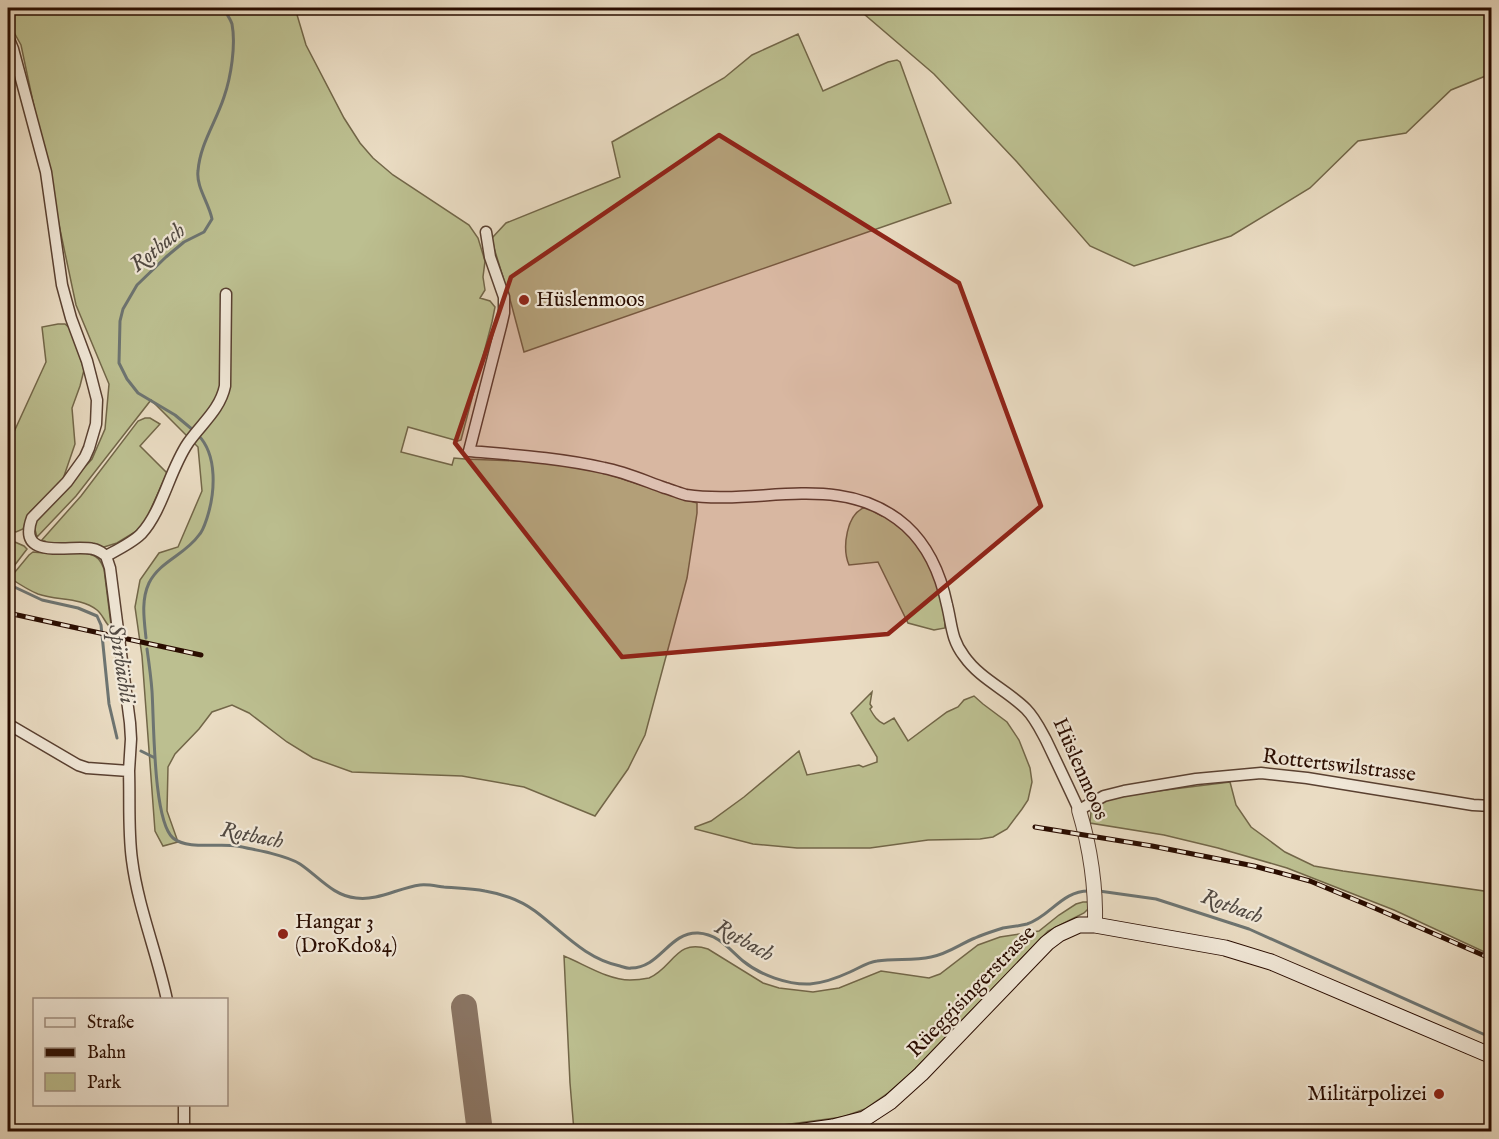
<svg xmlns="http://www.w3.org/2000/svg" width="1499" height="1139" font-family="'IM FELL English',serif">
<style>
.green{fill:#bcbf90;stroke:#726648;stroke-width:1.5}
.lines{fill:none;stroke-linecap:round;stroke-linejoin:round}
.stream{stroke:#6d7471;stroke-width:3}
.taxiway{stroke:#8a7462;stroke-width:26}
.minor-casing{stroke:#594031;stroke-width:13}
.tertiary-casing{stroke:#594031;stroke-width:16}
.secondary-casing{stroke:#290c00;stroke-width:17}
.minor{stroke:#f1e8d8;stroke-width:10}
.tertiary{stroke:#f1e8d8;stroke-width:14}
.secondary{stroke:#f1e8d8;stroke-width:15}
.rail-casing{stroke:#290c00;stroke-width:5}
.rail{stroke:#f1e8d8;stroke-width:3;stroke-dasharray:9;stroke-linecap:butt}
.marked{fill:#8f2418;fill-opacity:0.2;stroke:#8f2418;stroke-width:4.5;stroke-linejoin:round}
.poi-dot{fill:#8f2418;stroke:#f1e8d8;stroke-width:2}
.labels{text-anchor:middle;dominant-baseline:central;stroke-width:4.5;stroke-linejoin:round;paint-order:stroke}
.poi-label{font-size:21px;fill:#290c00;stroke:#f1e8d8;text-anchor:start}
.street-label{font-size:21px;fill:#290c00;stroke:#f1e8d8}
.water-label{font-size:22px;font-style:italic;fill:#514942;stroke:#f1e8d8}
</style>
<rect width="100%" height="100%" fill="#eadcc3"/>
<filter id="stains"><feTurbulence type="fractalNoise" baseFrequency=".00333" numOctaves="4"/><feColorMatrix values="0 0 0 0 .2 0 0 0 0 .09 0 0 0 0 .02 0 0 0 .5 -.17"/></filter>
<radialGradient id="worn" r=".72"><stop offset=".6" stop-color="#630" stop-opacity="0"/><stop offset="1" stop-color="#630" stop-opacity=".3"/></radialGradient>
<!-- green -->
<path class="green" d="M8,8H295L306,45L344,118L360,143L373,158L393,175L469,225L478,238L485,261L483,277L485,290L480,298L490,301L495,307L492,322L461,440L458,441L408,427L401,452L452,465L454,458L465,459L546,462L592,469L697,503V513L687,578L645,735L628,769L595,816L524,787L462,776L352,772L313,758L287,742L249,713L232,705L212,712L199,729L175,754L168,767L167,811L178,842L163,846L155,831L142,656L135,607L140,580L159,553L178,547L202,491L198,447L151,400L76,496L37,537L34,526L36,520L92,459L105,429L109,384L76,305L21,45L12,29L8,24Z
M857,8H1491V72L1488,75L1451,90L1406,133L1358,141L1310,188L1231,236L1134,266L1090,246L1017,162L934,74Z
M798,34L823,91L888,62L897,60L900,62L951,203L524,352L511,303L494,248L492,238L506,223L620,177L612,142L724,78L752,55Z
M58,324H65L72,330L84,370L80,386L72,408L75,444L63,479L30,512L23,529L16,532L8,529V445L46,362L42,327Z
M145,418H150L160,424L140,446L167,473L145,522L135,532L117,543L104,547L95,545L46,543L45,541H41L81,496L138,421Z
M866,507L882,516L887,517L906,532L920,548L930,566L940,592L944,608L945,628L934,630L908,623L878,562L849,565C842,548 846,513 866,507Z
M8,539L24,546L27,549L8,574Z
M33,552C50,555 83,548 96,557C101,560 102,564 104,569L111,625H108C104,620 102,614 97,610C80,597 57,601 38,594C28,590 19,584 10,578L29,555Z
M872,692L870,704L872,707L870,709C874,716 877,721 884,724L894,718L908,741L947,712L958,707L964,700L974,696L983,704L1007,722L1019,740L1030,768L1032,782L1028,800L1022,809L1007,829L993,837L980,839L928,840L870,848H797L753,844L695,829V827L711,821L744,797L799,751L807,775L859,765L863,767L877,762V757L851,713Z
M1230,782L1236,805L1251,827L1285,852L1314,866L1343,871L1491,892V955L1394,910L1287,868L1218,848L1164,835L1090,823L1091,812L1093,808L1097,804L1117,796Z
M1083,902H1090L1088,909L1084,913L1048,931L913,1071L888,1093L865,1109L843,1117L737,1131H574L570,1083L564,956C584,964 608,980 630,980C635,980 644,979 649,978C673,968 676,938 708,949L763,983L779,988L813,992L839,988L881,971L929,978L940,974L978,945L1000,937L1039,931L1059,915L1076,904Z"/>
<g class="lines">
<!-- stream -->
<path class="stream" d="M193,430L175,415L138,393L127,379L119,363L120,321L123,309L137,285L166,257L184,242L204,232L212,219C209,203 196,187 198,171C200,144 216,122 224,97C231,77 236,45 232,24C230,18 226,13 223,8
M8,584L42,600L78,608L97,616L101,625L109,704L117,738
M146,638C144,619 141,600 149,583C160,561 185,555 199,535C203,531 205,524 207,518C215,493 218,455 198,435
M147,649C149,663 151,677 152,691C154,720 153,821 173,838C187,850 219,843 237,846C247,848 257,850 266,852C277,855 291,858 300,864C318,876 333,896 356,898C378,901 398,888 420,885C427,884 436,886 444,887C457,888 472,888 485,891C503,894 520,900 535,911C562,931 585,959 620,966C624,967 627,969 631,968C660,968 669,932 698,933C718,934 729,949 743,961C760,975 788,985 810,984C823,983 837,978 850,972C859,968 868,962 877,961C895,958 913,961 931,957C948,954 960,944 975,938C984,934 994,931 1003,928C1011,927 1019,926 1027,924C1050,917 1062,890 1090,891
M141,751L155,758
M1099,891L1156,899L1249,929L1492,1038"/>
<!-- taxiway -->
<path class="taxiway" d="M464,1007L480,1132"/>
<defs>
<path id="minor" d="M8,37L13,49L46,172L62,285L71,318L87,361L97,400L96,424L89,448L85,457L67,482L32,518C16,562 72,544 93,549C99,550 102,553 106,556
M486,232L490,257L504,297V313L501,326L469,451C514,455 560,458 604,468C625,472 645,481 665,488C672,490 679,493 686,495C761,506 843,470 906,526C928,546 941,576 947,605C952,625 951,639 964,656C980,679 1007,690 1026,709C1035,718 1040,729 1046,740C1057,763 1068,786 1079,810L1104,796L1124,791L1196,779L1261,773L1307,778L1473,805L1492,806
M8,724L78,765L87,768L129,771C130,801 128,831 132,860C138,907 157,953 167,1000
M129,771L131,739L130,723L110,568L106,556C117,550 132,543 141,534C163,510 169,471 188,443C201,424 220,410 225,386L226,294
M184,1104V1132"/>
<path id="tertiary" d="M1079,810C1090,847 1096,886 1095,925"/>
<path id="secondary" d="M797,1132L833,1127L864,1119L890,1102L921,1074L1047,943L1059,934L1079,925H1095L1225,948L1271,962L1492,1056"/>
</defs>
<!-- minor casing -->
<use href="#minor" class="minor-casing"/>
<!-- tertiary casing -->
<use href="#tertiary" class="tertiary-casing"/>
<!-- secondary casing -->
<use href="#secondary" class="secondary-casing"/>
<!-- minor -->
<use href="#minor" class="minor"/>
<!-- tertiary -->
<use href="#tertiary" class="tertiary"/>
<!-- secondary -->
<use href="#secondary" class="secondary"/>
<defs>
<path id="rail" d="M8,613L201,655
M1035,827L1152,846L1254,866L1310,881L1370,906L1492,959"/>
</defs>
<!-- rail casing -->
<use href="#rail" class="rail-casing"/>
<!-- rail -->
<use href="#rail" class="rail"/>
</g>
<!-- marked area -->
<path class="marked" d="M719,135L959,283L1041,506L888,634L622,657L455,443L511,277Z"/>
<!-- markers -->
<g class="poi-dot">
<circle cx="524" cy="300" r="6"/>
<circle cx="283" cy="934" r="6"/>
<circle cx="1439" cy="1094" r="6"/>
</g>
<g class="labels">
<!-- poi labels -->
<g class="poi-label">
<text x="536" y="300">Hüslenmoos</text>
<text x="295" y="922">Hangar 3<tspan x="295" dy="24">(DroKdo84)</tspan></text>
<text x="1427" y="1094" text-anchor="end">Militärpolizei</text>
</g>
<!-- street labels -->
<g class="street-label">
<text transform="translate(1339 766) rotate(7)">Rottertswilstrasse</text>
<text transform="translate(1080 769) rotate(66)">Hüslenmoos</text>
<text transform="translate(972 992) rotate(-46)">Rüeggisingerstrasse</text>
</g>
<!-- water labels -->
<g class="water-label">
<text transform="translate(158 248) rotate(-39)">Rotbach</text>
<text transform="translate(121 664) rotate(81)">Spirbächli</text>
<text transform="translate(252 836) rotate(11)">Rotbach</text>
<text transform="translate(1232 907) rotate(20)">Rotbach</text>
<text transform="translate(744 941) rotate(29)">Rotbach</text>
</g>
</g>
<!-- margin -->
<rect width="1499" height="1139" fill="none" stroke="#eadcc3" stroke-width="30"/>
<rect x="9" y="9" width="1481" height="1121" fill="none" stroke="#290c00" stroke-width="3"/>
<rect x="15" y="15" width="1469" height="1109" fill="none" stroke="#290c00" stroke-width="1.5"/>
<!-- legend -->
<rect x="33" y="998" width="195" height="108" fill="#f1e8d8" stroke="#a19082" stroke-width="1.5"/>
<rect x="45" y="1018" width="30" height="9" fill="#f1e8d8" stroke="#a19082" stroke-width="1.5"/>
<text x="87" y="1028" font-size="18" fill="#290c00">Straße</text>
<rect x="45" y="1048" width="30" height="9" fill="#290c00" stroke="#a19082" stroke-width="1.5"/>
<text x="87" y="1058" font-size="18" fill="#290c00">Bahn</text>
<rect x="45" y="1073" width="30" height="18" fill="#bcbf90" stroke="#a19082" stroke-width="1.5"/>
<text x="87" y="1088" font-size="18" fill="#290c00">Park</text>
<rect width="100%" height="100%" filter="url(#stains)"/>
<rect width="100%" height="100%" fill="url(#worn)"/>
</svg>
